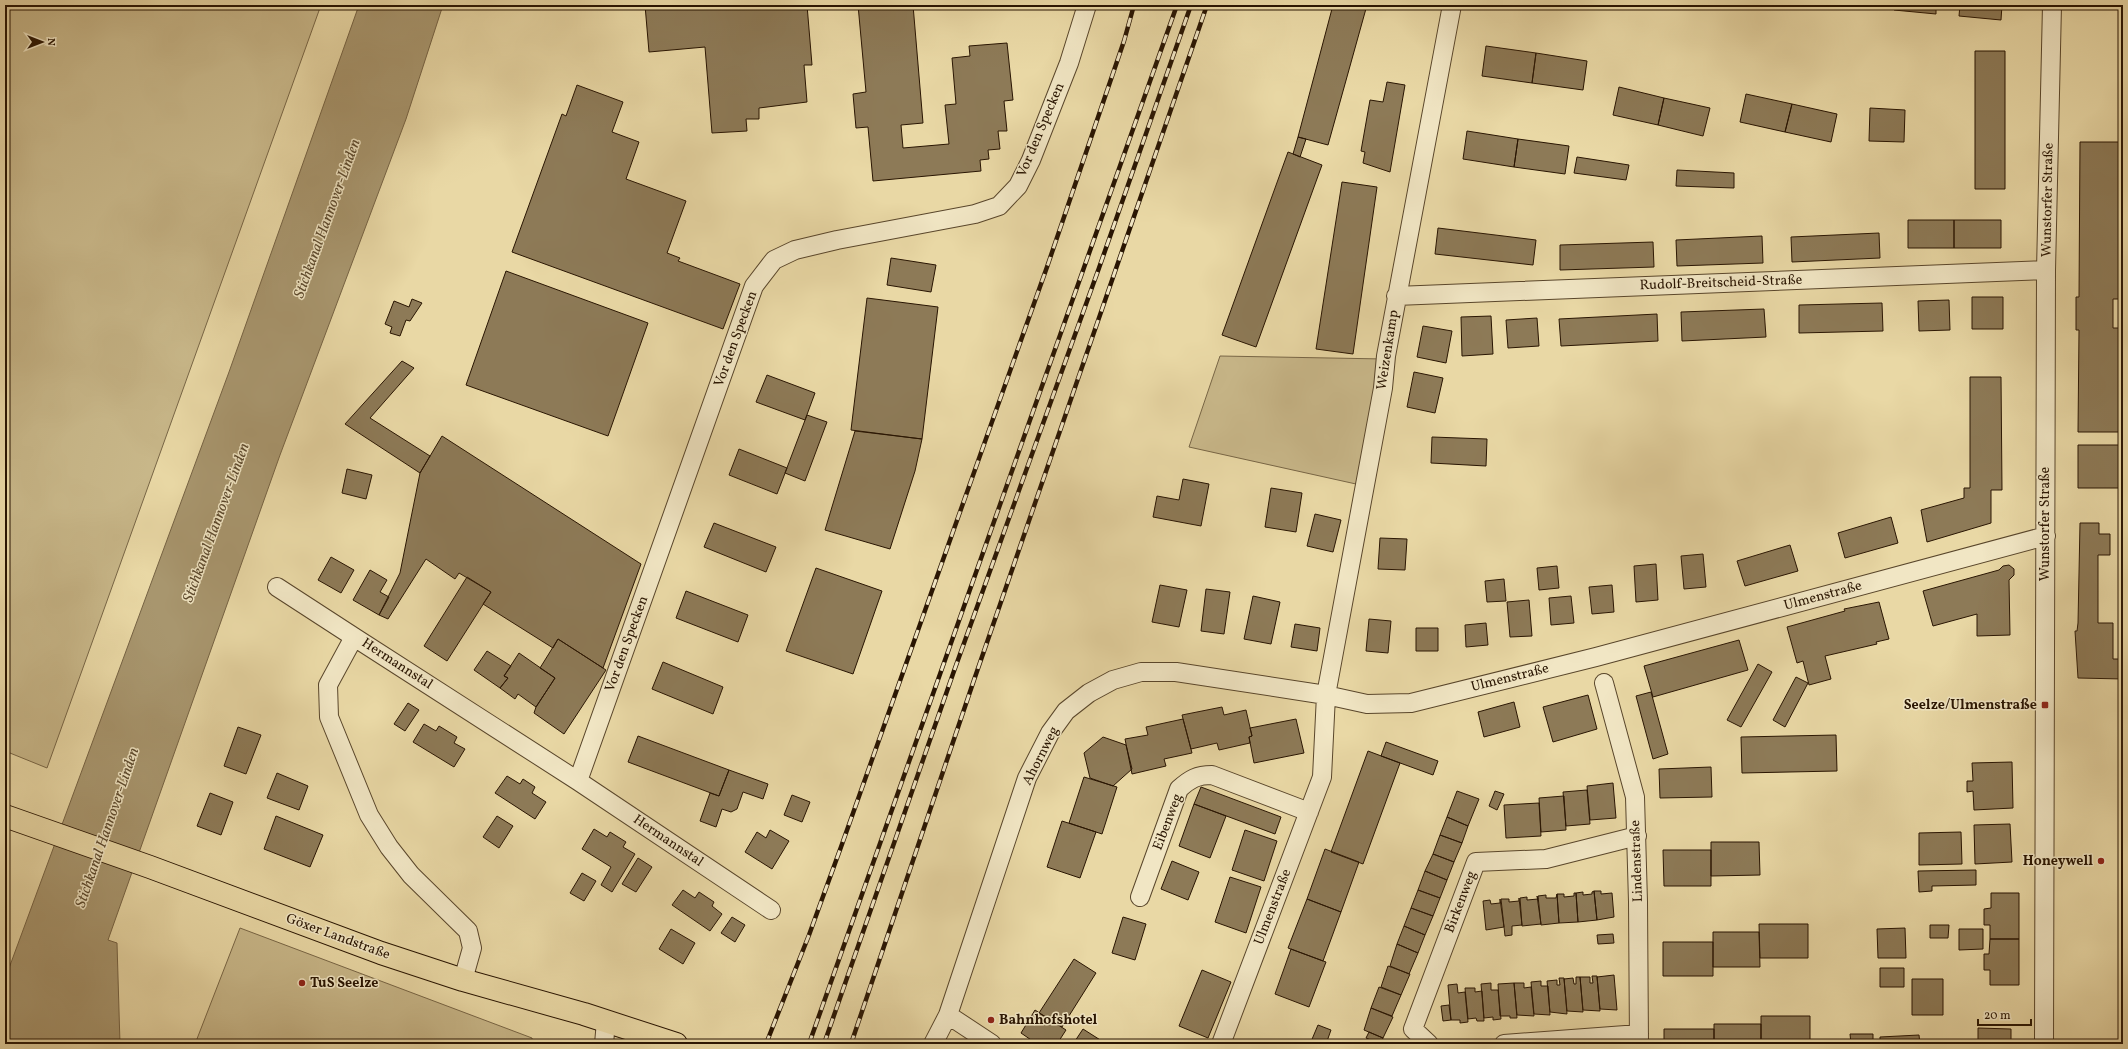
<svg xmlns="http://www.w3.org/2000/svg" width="2128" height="1049" font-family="Vollkorn,serif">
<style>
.green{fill:#c8b789;stroke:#786646}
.water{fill:#a8966e;stroke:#756243}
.building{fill:#8d7a57;stroke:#291502}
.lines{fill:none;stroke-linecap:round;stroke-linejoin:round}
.minor-casing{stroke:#59462b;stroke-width:20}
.major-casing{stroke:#291502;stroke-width:24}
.minor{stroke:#f1e6c4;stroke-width:18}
.major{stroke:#e9d8a5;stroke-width:22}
.rail-casing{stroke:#291502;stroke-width:4.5}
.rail{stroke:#f1e6c4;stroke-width:3;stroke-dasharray:9;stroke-linecap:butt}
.poi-dot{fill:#8f2418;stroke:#f1e6c4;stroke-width:1.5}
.labels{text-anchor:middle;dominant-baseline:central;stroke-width:3;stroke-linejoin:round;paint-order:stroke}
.street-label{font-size:14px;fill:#291502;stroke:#f1e6c4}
.poi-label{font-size:14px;font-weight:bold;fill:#291502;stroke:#f1e6c4;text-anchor:end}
.water-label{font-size:15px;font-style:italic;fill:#5c492d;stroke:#f1e6c4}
</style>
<rect width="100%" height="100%" fill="#e9d8a5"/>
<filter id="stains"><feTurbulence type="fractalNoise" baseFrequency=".005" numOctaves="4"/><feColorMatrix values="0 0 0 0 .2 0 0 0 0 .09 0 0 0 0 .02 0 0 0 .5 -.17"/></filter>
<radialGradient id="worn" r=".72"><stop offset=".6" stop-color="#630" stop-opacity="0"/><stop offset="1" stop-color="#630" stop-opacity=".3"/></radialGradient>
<!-- green -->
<path class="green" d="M5,5H321L47,768L5,751Z
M1220,356L1385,359L1356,484L1189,447Z
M240,928L532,1038L533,1044H195Z"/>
<!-- water -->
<path class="water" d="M359,5H443L406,119L280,455L108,940L117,943L120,1044H5V979L229,372Z"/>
<!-- building -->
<path class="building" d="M645,5H807L812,65H804L807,102L759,108V119H746L747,131L712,133L705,47L649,52Z
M858,5H913L923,123L901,125L903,148L949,144L945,105L956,104L952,58L970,56L969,46L1007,43L1013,100L1004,101L1007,131H998L1000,149L988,150L989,159L980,160L981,171L873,181L868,127L856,128L853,94L866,92Z
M1333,5H1367L1328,145L1298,137Z
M1894,5H1936V14L1894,10Z
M1960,5H2002L2001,20L1959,16Z
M1486,46L1536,53L1532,83L1482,76Z
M1975,51H2005V189H1975Z
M1536,53L1587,61L1583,90L1532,83Z
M1387,82L1405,85L1390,172L1363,163L1365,152L1361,151L1370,100L1383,102Z
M577,85L623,102L612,132L639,142L626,179L686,201L667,253L680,258L678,261L740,284L723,329L512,252L562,114L566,116Z
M1619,87L1664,98L1658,125L1613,115Z
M1746,94L1792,104L1785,132L1740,122Z
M1664,98L1710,108L1703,136L1658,125Z
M1792,104L1837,114L1831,142L1785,132Z
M1870,108L1905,110L1904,142L1869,141Z
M1467,131L1518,139L1514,167L1463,159Z
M1298,137L1306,139L1300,157L1293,154Z
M1518,139L1569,146L1565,174L1514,167Z
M2080,142H2123V299H2113V328H2122V432H2078L2079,330H2076V297H2079Z
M1288,152L1322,165L1256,347L1222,335Z
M1577,157L1629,165L1626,180L1574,173Z
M1677,170L1734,173V188L1676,186Z
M1342,182L1377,187L1353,354L1316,349Z
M1908,220H1954V248H1908Z
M1954,220H2001V248H1954Z
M1438,228L1536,240L1533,265L1435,254Z
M1879,233L1880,258L1792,262L1791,237Z
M1762,236L1763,263L1677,266L1676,240Z
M1653,242L1654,267L1560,270V245Z
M891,258L936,265L931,292L887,285Z
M506,271L648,323L608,436L466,385Z
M1972,297H2003V329H1972Z
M867,298L938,307L922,439L851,430Z
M412,299L422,303L410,321L406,320L400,336L390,333L392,327L385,324L394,301L409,307Z
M1949,300L1950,330L1919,331L1918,301Z
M1882,303L1883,331L1799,333V305Z
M1764,309L1766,337L1682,341L1681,312Z
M1657,314L1658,341L1561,346L1559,319Z
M1491,316L1493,354L1462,356L1461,317Z
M1537,318L1539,346L1508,348L1506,320Z
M1423,326L1452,331L1446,363L1417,357Z
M402,361L414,368L370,418L430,456L420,473L345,424Z
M1414,372L1443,378L1435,413L1407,407Z
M767,375L815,393L805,420L756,402Z
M1970,377H2001L2002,490H1991V523L1927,542L1921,510L1964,498V488H1970Z
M807,415L827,422L805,481L785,473Z
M855,431L922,439L915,471L890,549L825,530Z
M442,436L641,564L603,668L558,639L553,648L483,604L491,592L459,573L455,579L426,559L388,619L379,615L400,573L420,473Z
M1432,437L1487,439L1486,466L1431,463Z
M2078,445H2121V488H2078Z
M739,449L787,468L777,494L729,475Z
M347,469L372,475L366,499L342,493Z
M1183,479L1209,484L1201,526L1153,517L1157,496L1179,500Z
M1271,488L1302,493L1296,532L1265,527Z
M1315,514L1341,520L1333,552L1307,546Z
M1891,517L1898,543L1845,558L1838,533Z
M714,523L776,547L766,572L704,547Z
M2080,523H2099V534H2110V555H2098V623H2113V659H2123V679L2078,678L2075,631H2077L2078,623Z
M1380,538L1407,539L1405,570L1378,569Z
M1790,545L1798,571L1745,586L1737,561Z
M1703,554L1706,587L1684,589L1681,556Z
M331,557L354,570L341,593L318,580Z
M1656,564L1658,600L1636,602L1634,566Z
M2009,565L2014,569V575L2009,580L2010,635L1977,636V614L1933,626L1923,591L1999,570L2003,566Z
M1557,566L1559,588L1539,590L1537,568Z
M816,568L882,591L853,674L786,651Z
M370,570L387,580L380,592L389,597L379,615L353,600Z
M467,577L491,592L447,661L424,646Z
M1504,579L1506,601L1487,602L1485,581Z
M1160,585L1187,590L1179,627L1152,622Z
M1612,585L1614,612L1592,614L1589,587Z
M1206,589L1230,592L1224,634L1201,631Z
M686,591L748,615L738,642L676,618Z
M1253,596L1280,602L1271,644L1244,639Z
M1571,596L1574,623L1551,625L1549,598Z
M1529,600L1532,636L1510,637L1507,602Z
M1879,602L1889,639L1876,642L1877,644L1825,656L1831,679L1809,685L1803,661L1797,663L1787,627L1845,611L1844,609Z
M1369,619L1391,621L1388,653L1366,651Z
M1486,623L1488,645L1466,647L1465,625Z
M1295,624L1320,628L1317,651L1291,647Z
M1416,628H1438V651H1416Z
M558,639L606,670L564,734L534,713L536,707L555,678L540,668Z
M1739,640L1748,670L1653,697L1644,666Z
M487,651L511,666L504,676L508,678L500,688L474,670Z
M519,653L555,678L536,707L518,694L515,699L500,688L508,678L504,676Z
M663,662L723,687L713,714L652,689Z
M1758,664L1772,672L1741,727L1727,720Z
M1796,677L1808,683L1785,727L1773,720Z
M1651,692L1668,754L1653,759L1636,696Z
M1588,695L1597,729L1553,742L1543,707Z
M1514,702L1520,727L1484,737L1478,712Z
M408,703L419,710L405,731L394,724Z
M1222,707L1224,715L1246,710L1252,736L1249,737L1250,743L1219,750L1217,743L1191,749L1182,715Z
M1183,719L1192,753L1164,759L1166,766L1132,774L1125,739L1148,735L1146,727Z
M1296,719L1304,753L1254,763L1249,737L1252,736L1250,728Z
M424,724L436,731L439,726L457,737L454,743L465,749L454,767L413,742Z
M238,727L261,735L246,774L224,766Z
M1836,735L1837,771L1742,773L1741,737Z
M638,736L729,770L719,796L628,762Z
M1103,737L1126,745L1132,769L1113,786L1090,778L1084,753Z
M1386,742L1438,761L1433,775L1381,756Z
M1368,751L1400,763L1363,864L1331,852Z
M2012,762L2013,808L1974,810L1973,791L1967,792V781H1973L1972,763Z
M1711,767L1712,797L1660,798L1659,769Z
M729,770L768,784L763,799L743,792L737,809L731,812L722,809L716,827L700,821L710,793L719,796Z
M277,773L308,786L299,810L267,798Z
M507,776L520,784L523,779L535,787L532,793L546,802L535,819L495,793Z
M1084,777L1117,787L1102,834L1069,823Z
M1613,783L1616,818L1590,820L1587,786Z
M1201,787L1281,817L1275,834L1194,804Z
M1587,790L1590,824L1566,826L1563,792Z
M1457,791L1479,799L1468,826L1447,817Z
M1495,791L1504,794L1497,810L1489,806Z
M210,793L233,802L221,835L197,826Z
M792,795L810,802L802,822L784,815Z
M1564,796L1566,830L1541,832L1539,798Z
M1539,803L1541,836L1506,838L1504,805Z
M1194,804L1226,816L1210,858L1179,846Z
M276,816L323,835L310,867L264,849Z
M497,816L513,826L499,848L483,837Z
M1447,817L1468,826L1462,843L1440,835Z
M1062,821L1096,832L1080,878L1047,867Z
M2010,824L2012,862L1975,864L1974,825Z
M594,829L607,837L610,832L626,842L623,847L635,854L612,892L601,885L611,867L582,849Z
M770,830L789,841L772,869L745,852L757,832L766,838Z
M1245,830L1277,841L1264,881L1232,870Z
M1961,832L1962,864L1919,865V833Z
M1440,835L1462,843L1454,862L1433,854Z
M1711,842H1759L1760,875L1711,876Z
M1325,849L1359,862L1341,912L1307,899Z
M1663,850H1711V886H1664Z
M1433,854L1454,862L1447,880L1425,871Z
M638,858L652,867L636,892L622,884Z
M1172,861L1199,872L1188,900L1161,889Z
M1976,870V885L1932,886V891L1919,892L1918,871Z
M1425,871L1447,880L1440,898L1418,890Z
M582,873L596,881L584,901L570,893Z
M1230,877L1261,887L1246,933L1215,922Z
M683,890L695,898L699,892L714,902L712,906L722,914L710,931L672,905Z
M1418,890L1440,898L1433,916L1411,908Z
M1594,891H1601V894L1612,893L1614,917L1597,920Z
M1594,891L1597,920L1578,922L1576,893L1583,892V895L1592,894V892Z
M1574,893H1576L1578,922L1559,923L1557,894H1564V897L1574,896Z
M1991,893H2019V939H1990V925H1984V909L1991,908Z
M1557,894L1559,923L1541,925L1538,896L1546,895V898H1556Z
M1537,896L1541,924L1522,926L1520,898L1527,897V900L1538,899Z
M1519,898L1522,925L1512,926V935L1505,936L1501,899H1509V902L1519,901Z
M1307,899L1341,912L1323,961L1288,948Z
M1500,899L1504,927L1486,930L1483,901L1490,900L1491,904L1500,903Z
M1411,908L1433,916L1425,935L1404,926Z
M732,917L745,925L735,942L721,933Z
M1123,917L1146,924L1135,960L1112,953Z
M1759,924H1808V958H1760Z
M1930,925H1949L1948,938H1930Z
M1404,926L1425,935L1418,953L1397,944Z
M1905,928L1906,958H1878L1877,929Z
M671,929L695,943L683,964L659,949Z
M1959,929H1983V949L1959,950Z
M1713,932H1759L1760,967H1713Z
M1613,934L1614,943L1598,944L1597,935Z
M1990,939H2019V985H1990V970H1984V954H1989Z
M1663,942H1713V976H1663Z
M1397,944L1418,953L1409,974L1390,966Z
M1291,949L1326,962L1309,1007L1275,994Z
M1074,959L1096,973L1062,1027L1039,1013Z
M1388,966L1410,974L1401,995L1381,987Z
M1880,968H1904V987H1880Z
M1202,970L1231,982L1208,1038L1179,1026Z
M1614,975L1617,1010L1600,1009L1597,977Z
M1592,976H1597L1600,1011L1583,1010L1580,977H1590V983H1593Z
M1576,977H1580L1583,1012L1567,1011L1564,979L1573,978L1574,984H1576Z
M1559,978H1564L1567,1014L1550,1012L1547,981L1557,980V985H1560Z
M1912,979H1943V1015H1912Z
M1541,981V986H1548L1550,1015L1534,1014L1531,982Z
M1491,983V990H1498L1501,1019L1493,1020V1017L1484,1018L1481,984Z
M1514,983H1524V988L1531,987L1534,1016L1517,1015Z
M1514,983L1517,1018H1510V1016H1500L1498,984Z
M1457,984L1458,993L1465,992L1468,1022L1460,1023V1020H1451L1448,985Z
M1379,987L1401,995L1392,1016L1371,1008Z
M1465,988H1475V992L1482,991L1484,1021H1477L1476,1018L1468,1019Z
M1449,1005L1451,1020L1443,1021L1441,1006Z
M1371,1008L1393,1017L1383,1038L1364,1030Z
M1035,1010L1066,1030L1057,1044H1037L1021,1033Z
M1761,1016H1810V1044H1761Z
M1714,1024H1761V1044H1714Z
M1318,1025L1331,1030L1326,1044H1310Z
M1978,1028L2011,1029V1044H1978Z
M1083,1029L1105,1043L1104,1044H1073Z
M1664,1029H1714V1044H1664Z
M1369,1032L1383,1038L1381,1044L1366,1038Z
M1850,1034H1873V1044H1851Z
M1919,1035L1920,1044H1880V1037Z"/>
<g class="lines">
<defs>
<path id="minor" d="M1396,296L2046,270
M277,587L354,637
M1604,683L1635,797L1638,902L1639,1044
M578,781L754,286L774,260L795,250L837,240L975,214L999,206L1018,186L1031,160L1069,63L1087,5
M1140,897L1179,789C1190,779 1197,775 1212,775L1309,812
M463,980L472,948L468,931L411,875L389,847L369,815L329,717L328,685L354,637L578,781L771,910
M948,1015L992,1044
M604,1044L606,1021
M933,1044L948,1015L1027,778L1050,733L1066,711L1089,693L1113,680L1141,672H1176L1326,695L1367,704L1411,703L1596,657L2046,536
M1221,1044L1322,777L1326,695L1383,388L1386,356L1452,5
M1429,1044L1413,1029L1476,862L1546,859L1637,836
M1504,1044L1639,1034
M2044,1044L2046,270L2052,5"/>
<path id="major" d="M5,816L150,867L381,953L463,980L584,1014L676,1044"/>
</defs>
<!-- minor casing -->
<use href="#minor" class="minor-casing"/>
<!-- major casing -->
<use href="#major" class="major-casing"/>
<!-- minor -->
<use href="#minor" class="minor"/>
<!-- major -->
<use href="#major" class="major"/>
<defs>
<path id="rail" d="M766,1044L809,935L841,847L1047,267L1124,41L1134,5
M809,1044L1177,5
M824,1044L954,671L1099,268L1191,5
M851,1044L974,680L1207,5"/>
</defs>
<!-- rail casing -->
<use href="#rail" class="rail-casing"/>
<!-- rail -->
<use href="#rail" class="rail"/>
</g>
<!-- markers -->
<g class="poi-dot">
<rect x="2041" y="701" width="8" height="8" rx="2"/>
<circle cx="2101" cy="861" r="4"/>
<circle cx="302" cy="983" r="4"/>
<circle cx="991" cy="1020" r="4"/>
</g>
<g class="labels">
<!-- street labels -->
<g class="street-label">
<text transform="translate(1041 130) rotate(-67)">Vor den Specken</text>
<text transform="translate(2048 200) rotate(-89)">Wunstorfer Straße</text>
<text transform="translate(1721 283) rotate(-2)">Rudolf-Breitscheid-Straße</text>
<text transform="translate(736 339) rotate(-70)">Vor den Specken</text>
<text transform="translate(1388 350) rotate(-81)">Weizenkamp</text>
<text transform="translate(2045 524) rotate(-90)">Wunstorfer Straße</text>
<text transform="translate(1823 596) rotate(-15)">Ulmenstraße</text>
<text transform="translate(627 644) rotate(-70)">Vor den Specken</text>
<text transform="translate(397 664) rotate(33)">Hermannstal</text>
<text transform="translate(1510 678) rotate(-14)">Ulmenstraße</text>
<text transform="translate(1041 756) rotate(-63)">Ahornweg</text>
<text transform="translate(1168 822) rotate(-69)">Eibenweg</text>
<text transform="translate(668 841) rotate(34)">Hermannstal</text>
<text transform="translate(1637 861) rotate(-92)">Lindenstraße</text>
<text transform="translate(1461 902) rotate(-69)">Birkenweg</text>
<text transform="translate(1273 907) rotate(-69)">Ulmenstraße</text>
<text transform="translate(338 937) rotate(20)">Göxer Landstraße</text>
</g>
<!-- poi labels -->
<g class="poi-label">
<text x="2037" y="705">Seelze/Ulmenstraße</text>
<text x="2093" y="861">Honeywell</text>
<text x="310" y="983" text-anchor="start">TuS Seelze</text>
<text x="999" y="1020" text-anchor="start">Bahnhofshotel</text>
</g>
<!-- water labels -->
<g class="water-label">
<text transform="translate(328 219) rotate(-70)">Stichkanal Hannover-Linden</text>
<text transform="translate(217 523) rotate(-70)">Stichkanal Hannover-Linden</text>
<text transform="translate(108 828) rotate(-71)">Stichkanal Hannover-Linden</text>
</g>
</g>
<!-- margin -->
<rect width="2128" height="1049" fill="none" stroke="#e9d8a5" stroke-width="20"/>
<rect x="6" y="6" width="2116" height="1037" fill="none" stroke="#291502" stroke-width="2"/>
<rect x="10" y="10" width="2108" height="1029" fill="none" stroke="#291502"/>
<!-- north arrow -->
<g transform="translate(42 42) rotate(90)" stroke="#f1e6c4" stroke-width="3" paint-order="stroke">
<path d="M0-3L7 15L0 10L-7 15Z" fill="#291502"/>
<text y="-6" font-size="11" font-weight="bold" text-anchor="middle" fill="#291502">N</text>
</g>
<!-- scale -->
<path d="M1978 1019v6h53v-6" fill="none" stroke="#291502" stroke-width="2"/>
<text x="1984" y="1019" font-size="12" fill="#291502" stroke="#f1e6c4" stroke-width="3" paint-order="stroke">20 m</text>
<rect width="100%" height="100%" filter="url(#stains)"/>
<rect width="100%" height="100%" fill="url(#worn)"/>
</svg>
